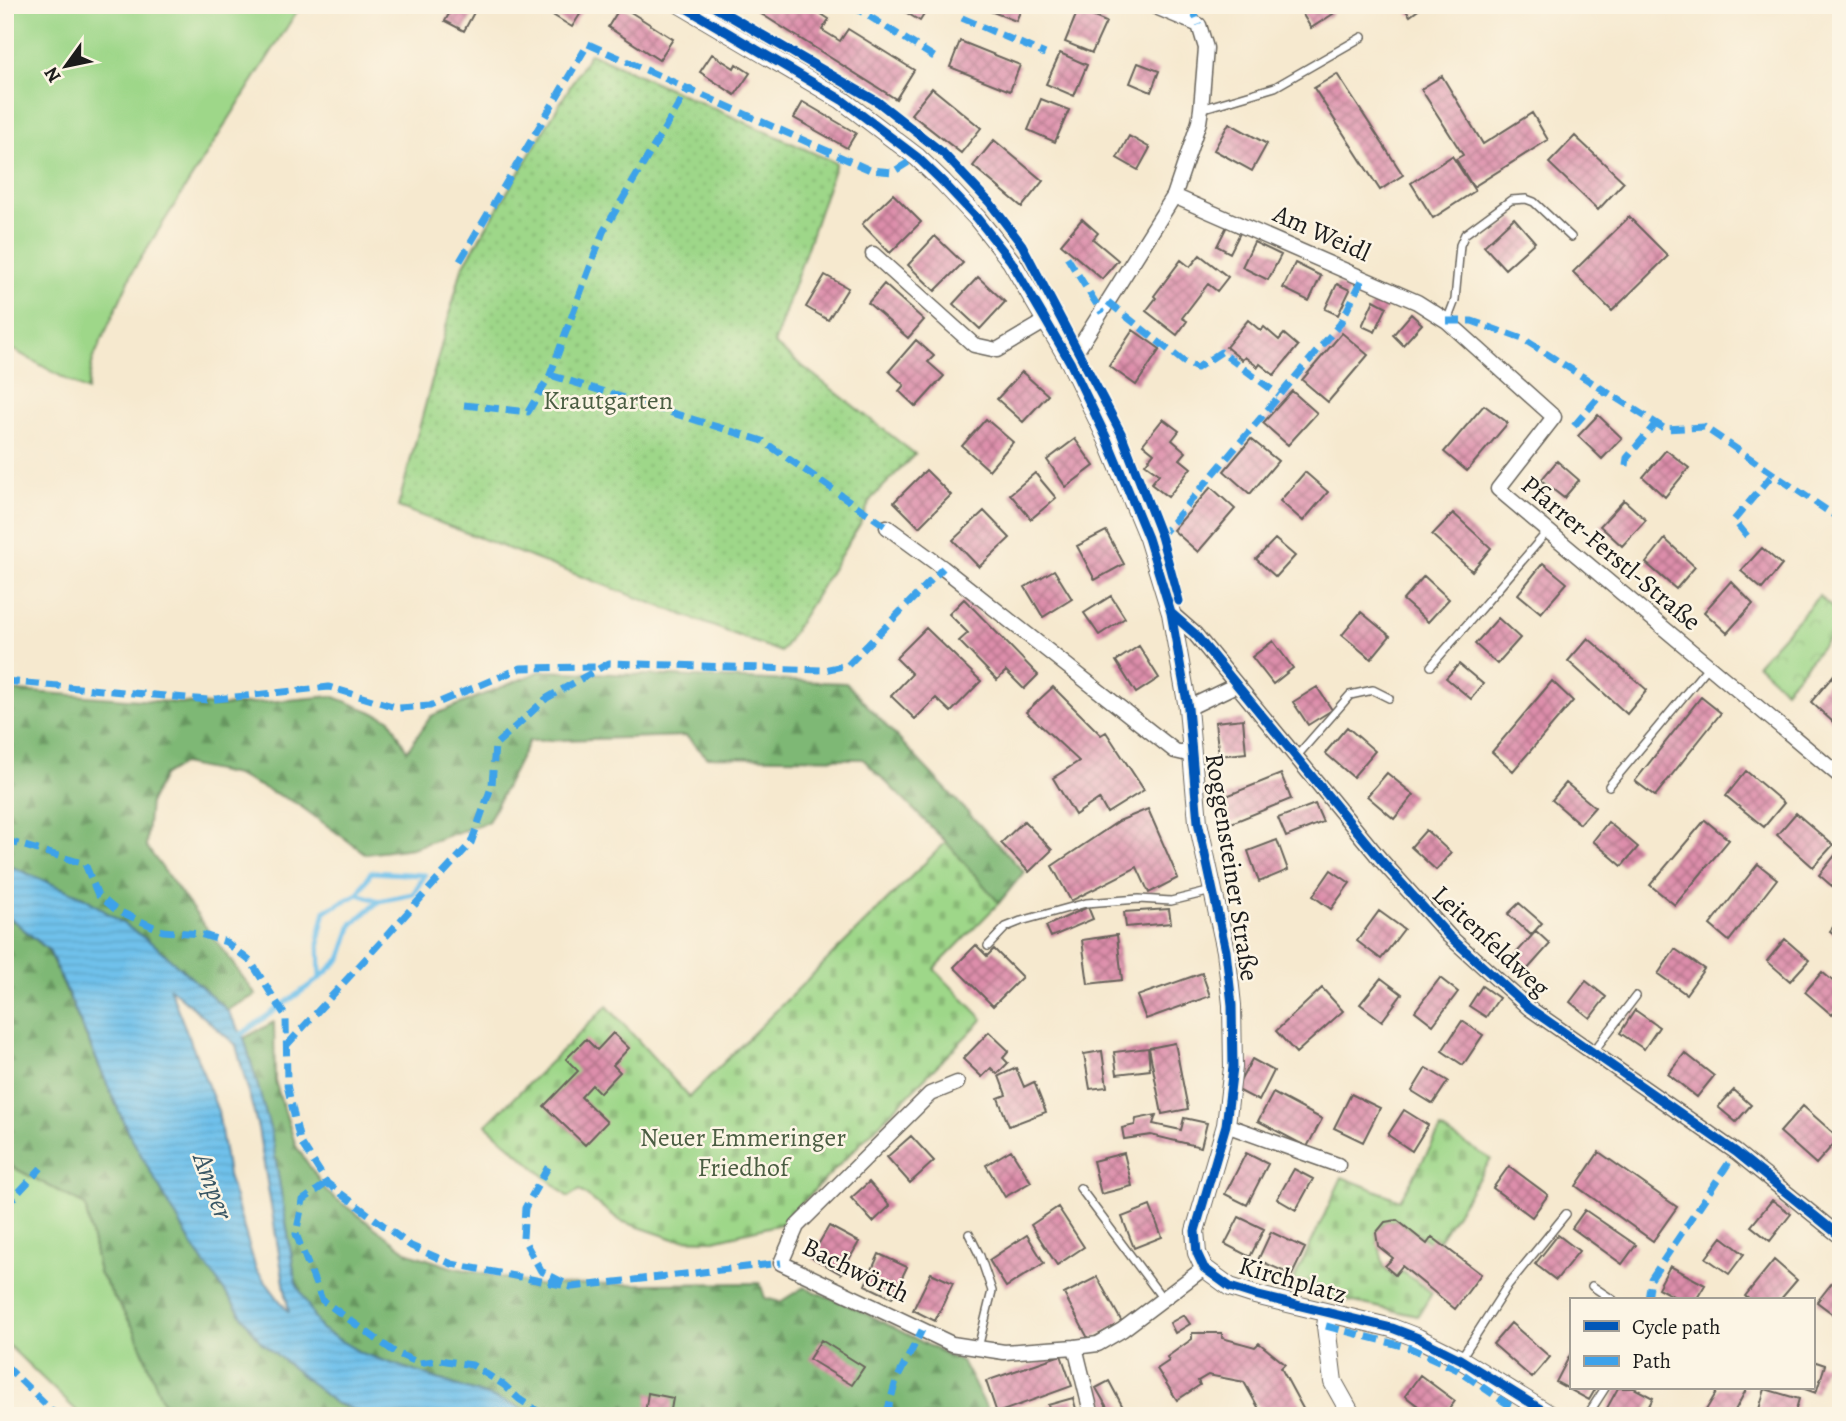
<svg xmlns="http://www.w3.org/2000/svg" width="1846" height="1421" font-family="Alegreya,serif">
<style>
.grass{fill:#9ed789;stroke:#5d7a52;stroke-width:2}
.forest{fill:url(#forest-firs);stroke:#4d6a48;stroke-width:2}
.cemetery{fill:url(#cemetery-stones);stroke:#5d7a52;stroke-width:2}
.park{fill:url(#park-crowns);stroke:#5d7a52;stroke-width:2}
.garden{fill:url(#garden-dots);stroke:#5d7a52;stroke-width:2}
.water{fill:url(#water-rules);stroke:#466e84;stroke-width:2;fill-rule:evenodd}
.lines{fill:none;stroke-linecap:round;stroke-linejoin:round}
.stream{stroke:#6fc1eb;stroke-width:5}
.building{fill:url(#building-cross-hatch)}
.service-casing{stroke:#68645b;stroke-width:10}
.minor-casing{stroke:#68645b;stroke-width:17}
.tertiary-casing{stroke:#68645b;stroke-width:20}
.service{stroke:#fff;stroke-width:7}
.minor{stroke:#fff;stroke-width:14}
.tertiary{stroke:#fff;stroke-width:18}
.quiet{stroke:#3da2ea;stroke-width:7;stroke-dasharray:14 7;stroke-linecap:butt}
.cycleway-casing{stroke:#fcf5e5;stroke-width:13}
.cycleway{stroke:#0057b8;stroke-width:9}
.labels{text-anchor:middle;dominant-baseline:central;stroke-width:5;stroke-linejoin:round;paint-order:stroke}
.street-label{font-size:26px;fill:#1c1c1c;stroke:#fcf5e5}
.park-label{font-size:26px;fill:#4a5d42;stroke:#fcf5e5}
.water-label{font-size:28px;font-style:italic;fill:#395664;stroke:#fcf5e5}
</style>
<defs>
<pattern id="forest-firs" width="22" height="20" patternUnits="userSpaceOnUse" patternTransform="scale(1.75)"><rect width="22" height="20" fill="#7eb875"/><path d="M5 1l3.5 6h-7zM16 11l3.5 6h-7z" fill="#66955f"/></pattern>
<pattern id="cemetery-stones" width="16" height="16" patternUnits="userSpaceOnUse" patternTransform="scale(1.75)"><rect width="16" height="16" fill="#9ed789"/><path d="M2 7V4a2 2 0 0 1 4 0v3zM10 15v-3a2 2 0 0 1 4 0v3z" fill="#88b876"/></pattern>
<pattern id="park-crowns" width="20" height="18" patternUnits="userSpaceOnUse" patternTransform="scale(1.75)"><rect width="20" height="18" fill="#9ed789"/><path d="M2 6a3 3 0 1 1 6 0M12 15a3 3 0 1 1 6 0" fill="none" stroke="#88b876"/></pattern>
<pattern id="garden-dots" width="8" height="8" patternUnits="userSpaceOnUse" patternTransform="scale(1.75)"><rect width="8" height="8" fill="#9ed789"/><path d="M2 2h.1M6 6h.1" fill="none" stroke="#88b876" stroke-width="1.8" stroke-linecap="round"/></pattern>
<pattern id="water-rules" width="6" height="5" patternUnits="userSpaceOnUse" patternTransform="scale(1.75)"><rect width="6" height="5" fill="#6fc1eb"/><path d="M0 2.5h6" fill="none" stroke="#60a5c9"/></pattern>
<pattern id="building-cross-hatch" width="8" height="8" patternUnits="userSpaceOnUse" patternTransform="scale(1.75)"><rect width="8" height="8" fill="#dd8eab"/><path d="M0 0l8 8M0 8l8-8" fill="none" stroke="#b2738a"/></pattern>
</defs>
<rect width="100%" height="100%" fill="#fcf5e5"/>
<filter id="ink" filterUnits="userSpaceOnUse"><feTurbulence type="fractalNoise" baseFrequency=".0143" numOctaves="2"/><feDisplacementMap in="SourceGraphic" scale="14" xChannelSelector="R" yChannelSelector="G"/><feConvolveMatrix kernelMatrix="1 2 1 2 8 2 1 2 1" color-interpolation-filters="sRGB"/></filter>
<filter id="wash" filterUnits="userSpaceOnUse"><feTurbulence type="fractalNoise" baseFrequency=".00686" numOctaves="4" result="noise"/><feDisplacementMap in="SourceGraphic" scale="28" xChannelSelector="R" yChannelSelector="G"/><feGaussianBlur stdDeviation="1.57" result="paint"/><feColorMatrix in="noise" values="0 0 0 0 0 0 0 0 0 0 0 0 0 0 0 0 0 1.4 0 .05"/><feComposite in="paint" operator="in"/></filter>
<g filter="url(#wash)">
<rect width="100%" height="100%" fill="#f6e9cf"/>
<!-- grass -->
<path class="grass" d="M5,5H301L134,269L93,359L87,391L5,345Z
M5,1163L85,1205L99,1273L134,1329L163,1403L197,1416H82L5,1342Z"/>
<!-- forest -->
<path class="forest" d="M541,671L846,683L1024,872L999,903L946,842L863,759L707,757L686,736L529,741L488,822L412,848L366,854L296,803L236,775L182,764L163,776L150,802L146,846L256,995L227,1010L156,946L85,898L5,864V690L222,706L332,696L390,719L407,751L431,716Z
M5,917L10,918L48,950L128,1132L194,1248L260,1341L335,1403L370,1416H197L163,1403L134,1329L99,1273L85,1205L5,1163Z
M274,1022L275,1081L296,1146L327,1192L409,1253L451,1267L538,1285L760,1283L765,1298L780,1302L804,1287L857,1309L963,1363L991,1416H535L517,1406L361,1353L320,1328L296,1283L271,1132L244,1038Z"/>
<!-- cemetery -->
<path class="cemetery" d="M946,842L999,903L934,969L983,1019L781,1224L714,1240L674,1239L621,1221L579,1190L568,1197L486,1125L607,1006L689,1097Z
M1441,1129L1491,1159L1435,1246L1397,1220L1385,1222L1376,1233L1384,1267L1394,1277L1403,1272L1432,1293L1418,1316L1290,1288L1342,1177L1400,1200Z"/>
<!-- park -->
<path class="park" d="M1819,596L1841,616V624L1785,690L1757,664Z"/>
<!-- garden -->
<path class="garden" d="M590,53L836,163L774,344L915,454L871,499L860,524L781,652L398,507L462,268Z"/>
<!-- water -->
<path class="water" d="M5,864L85,898L156,946L227,1010L244,1038L271,1132L296,1283L320,1328L361,1353L517,1406L535,1416H370L335,1403L260,1341L194,1248L128,1132L49,950L10,918L5,917ZM169,987L236,1045L258,1128L289,1313L256,1269L228,1175L218,1111Z"/>
<g class="lines">
<!-- stream -->
<path class="stream" d="M358,894L379,901
M320,978L319,936L325,911L358,894L371,872L425,875
M237,1034L239,1036L320,978L341,958L352,924L379,901L413,894L425,875"/>
</g>
<g id="blocks">
<!-- building -->
<path class="building" d="M454,5H478L464,31L445,21Z
M546,5H586L572,27L543,9Z
M747,5H807L829,19L822,30L840,41L848,29L914,70L896,99Z
M894,5H930L920,21Z
M983,5H1023L1016,21L982,8Z
M1297,5H1327L1333,14L1311,28Z
M1402,5H1425L1410,16Z
M621,6L673,39L659,60L608,27Z
M1078,10L1106,22L1092,53L1065,42Z
M960,41L1020,65L1010,91L950,67Z
M1060,53L1087,65L1074,96L1046,84Z
M712,54L734,68L736,64L750,73L735,95L700,72Z
M1138,63L1159,71L1151,92L1130,83Z
M1337,74L1403,175L1380,190L1314,88Z
M1442,76L1483,144L1532,113L1548,140L1473,187L1456,159L1463,155L1421,89Z
M932,88L981,128L961,153L911,114Z
M1041,99L1069,110L1055,142L1028,130Z
M803,102L856,133L847,148L794,118Z
M1229,123L1267,144L1252,171L1214,150Z
M1129,136L1150,148L1138,170L1117,158Z
M1575,136L1624,182L1598,210L1549,163Z
M994,140L1043,181L1022,207L973,166Z
M1452,156L1475,191L1433,218L1411,183Z
M893,194L921,222L890,253L862,224Z
M1629,217L1668,256L1612,311L1573,272Z
M1514,218L1535,242L1505,269L1484,246Z
M1082,219L1098,233L1093,239L1118,260L1102,279L1061,244Z
M1227,226L1240,233L1230,253L1217,246Z
M935,236L963,263L935,291L908,265Z
M1254,242L1281,255L1268,280L1242,267Z
M1200,255L1228,277L1217,291L1208,284L1182,318L1187,321L1177,335L1146,311L1156,298L1154,296L1181,260L1190,267Z
M1295,263L1321,276L1309,301L1283,288Z
M825,275L848,288L828,320L806,307Z
M978,277L1005,302L980,329L953,304Z
M884,284L924,320L908,338L868,303Z
M1337,284L1350,290L1338,315L1325,309Z
M1374,300L1387,307L1375,332L1362,326Z
M1411,314L1422,324L1403,345L1393,335Z
M1248,320L1261,331L1264,327L1279,340L1284,334L1298,346L1274,375L1260,364L1258,367L1245,357L1242,360L1226,347Z
M1133,330L1160,349L1136,385L1109,366Z
M1342,333L1368,355L1328,402L1302,380Z
M916,340L934,356L928,362L944,376L916,407L899,391L904,385L889,371Z
M1022,372L1048,395L1023,422L997,399Z
M1292,391L1317,413L1288,445L1263,423Z
M1484,405L1508,423L1467,471L1444,452Z
M1598,415L1622,438L1602,459L1578,436Z
M986,419L1013,442L989,470L962,446Z
M1163,419L1179,431L1172,440L1186,452L1180,459L1191,468L1168,497L1151,484L1159,474L1145,464L1154,453L1143,444Z
M1075,439L1094,466L1066,487L1047,460Z
M1251,439L1278,461L1250,494L1224,471Z
M1666,450L1689,468L1665,497L1643,477Z
M1557,461L1579,480L1564,498L1541,480Z
M926,470L951,495L919,527L894,502Z
M1305,472L1328,492L1303,521L1280,501Z
M1035,473L1056,498L1031,519L1010,494Z
M1211,487L1235,509L1198,552L1173,530Z
M1624,500L1646,520L1622,546L1600,526Z
M984,511L1010,538L979,567L953,540Z
M1453,513L1491,548L1472,571L1432,535Z
M1106,531L1124,564L1095,580L1077,546Z
M1275,539L1295,556L1276,577L1256,559Z
M1665,539L1695,567L1676,589L1646,563Z
M1762,548L1782,565L1762,589L1741,571Z
M1543,563L1567,583L1541,613L1518,594Z
M1054,570L1072,599L1043,617L1025,587Z
M1424,576L1449,599L1428,622L1403,600Z
M1731,581L1753,604L1727,633L1704,612Z
M1111,596L1125,618L1099,635L1084,613Z
M964,599L1038,675L1024,689L1006,671L997,680L959,641L968,633L949,614Z
M1361,612L1390,636L1371,659L1342,635Z
M1498,618L1520,638L1497,664L1475,644Z
M926,628L981,681L951,712L936,698L915,719L891,696L912,674L896,658Z
M1588,638L1647,690L1627,714L1568,661Z
M1273,641L1293,668L1273,684L1252,657Z
M1139,646L1159,678L1136,693L1116,661Z
M1459,664L1483,684L1471,699L1446,678Z
M1837,671L1841,675V713L1833,722L1811,702Z
M1552,681L1573,701L1513,771L1492,752Z
M1053,687L1101,735L1106,732L1144,790L1107,813L1099,799L1075,815L1053,778L1079,761L1026,712Z
M1317,687L1332,710L1308,725L1293,702Z
M1701,697L1721,713L1655,796L1635,781Z
M1243,719L1246,753L1219,756L1215,722Z
M1347,727L1375,751L1353,777L1325,753Z
M1746,771L1784,803L1764,827L1726,796Z
M1387,773L1414,795L1394,819L1367,796Z
M1281,774L1291,799L1229,824L1219,799Z
M1566,783L1595,807L1580,824L1552,800Z
M1315,804L1323,822L1286,837L1278,818Z
M1148,809L1178,878L1149,893L1137,867L1071,901L1052,866L1119,821Z
M1796,813L1833,845L1813,867L1777,835Z
M1705,820L1729,840L1675,905L1650,885Z
M1024,821L1052,850L1029,872L1001,843Z
M1608,822L1638,847L1622,866L1593,841Z
M1426,830L1451,853L1436,870L1411,847Z
M1277,840L1288,870L1259,882L1248,851Z
M1841,848V878L1833,887L1819,875Z
M1758,864L1777,879L1729,941L1710,925Z
M1331,870L1350,883L1331,909L1313,896Z
M1519,903L1542,923L1531,935L1508,914Z
M1088,907L1093,919L1051,937L1046,926Z
M1169,909L1171,923L1126,927L1124,912Z
M1379,911L1404,929L1381,959L1357,941Z
M1841,917V939L1830,931Z
M1536,931L1550,944L1526,971L1512,958Z
M1117,935L1122,980L1088,984L1082,940Z
M1785,939L1809,960L1790,981L1767,961Z
M976,945L987,956L994,949L1022,977L993,1006L954,967Z
M1675,949L1704,969L1686,994L1658,974Z
M1822,972L1841,988V1004L1832,1015L1805,992Z
M1202,973L1210,996L1146,1019L1137,996Z
M1381,978L1402,994L1382,1021L1360,1004Z
M1440,978L1458,992L1433,1025L1415,1011Z
M1586,981L1606,997L1590,1018L1570,1002Z
M1482,986L1499,998L1486,1017L1469,1006Z
M1322,988L1343,1011L1296,1053L1276,1031Z
M1635,1010L1659,1027L1644,1049L1620,1033Z
M1462,1021L1483,1035L1463,1065L1442,1051Z
M989,1032L1009,1051L1003,1058L1008,1063L997,1074L991,1068L982,1077L963,1059Z
M613,1033L629,1048L613,1065L620,1072L600,1093L592,1085L581,1097L607,1122L585,1145L544,1106L578,1071L566,1059L586,1039L597,1050Z
M1175,1043L1188,1109L1162,1114L1149,1048Z
M1148,1048L1150,1070L1117,1074L1114,1052Z
M1102,1051L1107,1087L1090,1089L1084,1054Z
M1685,1053L1714,1076L1697,1097L1668,1074Z
M1252,1059L1274,1071L1259,1101L1236,1089Z
M1016,1068L1024,1087L1034,1082L1046,1112L1009,1126L998,1098L1006,1095L999,1076Z
M1426,1068L1448,1081L1433,1104L1412,1091Z
M1734,1090L1751,1105L1736,1122L1718,1107Z
M1273,1093L1322,1119L1307,1147L1258,1121Z
M1351,1094L1380,1108L1363,1142L1334,1128Z
M1803,1106L1839,1138L1816,1164L1780,1132Z
M1404,1110L1428,1125L1412,1151L1388,1135Z
M1156,1115L1153,1124L1181,1130L1184,1118L1207,1123L1201,1147L1151,1135L1124,1139L1122,1128L1135,1125L1136,1119Z
M911,1136L934,1161L910,1183L887,1157Z
M1011,1150L1031,1182L1005,1197L986,1165Z
M1599,1152L1677,1207L1653,1241L1576,1186Z
M1124,1153L1132,1186L1101,1194L1093,1161Z
M1246,1153L1268,1164L1247,1205L1225,1194Z
M1509,1166L1548,1195L1532,1217L1493,1188Z
M1294,1169L1313,1179L1296,1210L1277,1199Z
M1841,1173V1189L1833,1183Z
M869,1182L890,1206L873,1222L851,1198Z
M1772,1200L1791,1214L1770,1241L1751,1226Z
M1150,1206L1162,1237L1134,1248L1122,1217Z
M1058,1207L1084,1247L1057,1265L1031,1225Z
M1585,1210L1636,1245L1622,1264L1572,1228Z
M1239,1217L1264,1229L1250,1257L1225,1244Z
M1397,1220L1427,1244L1432,1237L1481,1274L1455,1309L1402,1266L1395,1275L1385,1266L1393,1258L1378,1246L1376,1233L1385,1222Z
M829,1226L859,1242L841,1274L811,1257Z
M1271,1232L1305,1248L1292,1275L1258,1260Z
M1027,1235L1044,1263L1006,1287L989,1260Z
M1558,1235L1579,1251L1556,1280L1535,1264Z
M1722,1237L1744,1254L1729,1274L1706,1258Z
M879,1254L907,1267L892,1298L865,1285Z
M1774,1260L1797,1280L1780,1300H1750L1745,1296Z
M1670,1266L1705,1285L1696,1300H1680L1658,1288Z
M931,1273L953,1283L935,1321L913,1310Z
M1097,1277L1122,1322L1089,1340L1064,1294Z
M1835,1279L1841,1283V1320L1817,1302Z
M1184,1315L1190,1324L1175,1333L1170,1323Z
M1511,1323L1550,1357L1532,1378L1493,1344Z
M1192,1333H1222V1338L1255,1347L1259,1343L1285,1364L1281,1368L1307,1416H1263L1244,1382L1208,1375L1198,1381L1200,1385L1177,1400L1157,1369L1169,1361L1167,1357L1192,1339Z
M821,1340L864,1367L852,1385L809,1359Z
M1571,1353V1388H1596L1589,1400L1556,1382Z
M1061,1355L1072,1386L997,1413L986,1381Z
M1813,1361L1825,1365L1816,1393L1802,1388H1813Z
M1420,1375L1455,1401L1444,1416H1431L1405,1396Z
M1109,1381L1125,1411L1117,1416H1112L1096,1388Z
M1618,1388H1634L1653,1398L1644,1416H1621L1607,1408Z
M1719,1388H1747L1732,1416H1717L1706,1410Z
M1765,1389L1799,1399L1794,1416H1757Z
M648,1393L673,1398L670,1416L645,1414Z
M1073,1398L1078,1416H1051L1048,1405Z"/>
</g>
</g>
<g filter="url(#ink)">
<use href="#blocks" fill-opacity="0" stroke="#68645b" stroke-width="2"/>
<g class="lines">
<defs>
<path id="service" d="M1201,109L1275,87L1362,37
M1447,321L1455,300L1460,245L1465,234L1511,200L1526,199L1534,202L1571,237
M1431,666L1547,532
M1296,757L1350,695L1373,690L1389,698
M1609,786L1708,667
M988,946L1006,927L1021,921L1086,903L1139,899L1171,901L1212,891
M1593,1052L1636,996
M1080,1188L1163,1299
M969,1234L980,1256L992,1291L978,1348
M1592,1286L1613,1300
M1461,1358L1508,1285L1566,1214
M1587,1416L1605,1388"/>
<path id="minor" d="M705,19L713,5
M1174,196L1417,302L1447,321L1554,417L1498,489L1841,777
M873,254L974,345L997,350L1046,321
M1070,362L1174,196L1199,122L1201,109L1206,48L1199,25L1151,5
M887,527L943,568L1175,751L1192,755
M1171,613L1195,634L1380,859L1449,936L1529,1008L1736,1152L1841,1237
M1188,708L1236,685
M957,1083L930,1094L797,1226L781,1263L952,1344L1004,1352L1075,1347L1098,1344L1122,1330L1204,1268
M1226,1125L1338,1165
M1075,1347L1092,1416"/>
<path id="tertiary" d="M681,5L842,100L917,157L943,182L977,218L1011,261L1070,362L1107,439L1148,538L1171,613L1188,708L1198,822L1226,951L1232,1005L1233,1067L1226,1125L1195,1231L1197,1253L1204,1268L1230,1287L1255,1295L1392,1328L1418,1338L1460,1359L1552,1416
M1328,1313L1326,1326L1333,1382L1352,1416"/>
</defs>
<!-- service casing -->
<use href="#service" class="service-casing"/>
<!-- minor casing -->
<use href="#minor" class="minor-casing"/>
<!-- tertiary casing -->
<use href="#tertiary" class="tertiary-casing"/>
<!-- service -->
<use href="#service" class="service"/>
<!-- minor -->
<use href="#minor" class="minor"/>
<!-- tertiary -->
<use href="#tertiary" class="tertiary"/>
<!-- quiet -->
<path class="quiet" d="M851,5L939,60
M1191,5L1199,25
M962,18L1045,54
M1067,257L1102,313
M460,261L588,44L870,170L893,172L917,157
M1108,302L1184,362L1197,368L1221,352L1279,395
M1447,321H1472L1525,340L1665,429L1704,427L1841,520
M550,375L763,441L887,527
M464,405L528,412L550,375L603,232L688,89
M1574,426L1605,390
M1626,466L1627,458L1656,423
M1747,536L1734,520L1773,474
M1158,537L1161,536L1340,324L1363,278
M5,681L208,700L329,687L399,708L430,706L521,668L598,667
M5,840L85,864L98,895L116,910L163,931L200,934L226,942L251,962L286,1017L287,1085L300,1141L327,1183L411,1246L452,1264L572,1287
M287,1045L471,843L492,785L495,745L547,698L609,663L824,670L848,665L943,568
M548,1167L525,1208L523,1238L541,1271L572,1287L781,1263
M327,1183L303,1200L296,1234L322,1300L396,1353L419,1363L440,1360L472,1365L504,1385L519,1399L545,1416
M5,1207L41,1168
M1648,1300L1651,1279L1736,1152
M1326,1326L1410,1348L1456,1369L1525,1416
M5,1365L57,1416
M886,1416L896,1381L922,1330"/>
<defs>
<path id="cycleway" d="M681,5L842,100L917,157L943,182L977,218L1011,261L1070,362L1107,439L1148,538L1171,613L1188,708L1198,822L1226,951L1232,1005L1233,1067L1226,1125L1195,1231L1197,1253L1204,1268L1230,1287L1255,1295L1392,1328L1418,1338L1460,1359L1552,1416
M711,5L878,102L943,153L990,203L1022,245L1121,433L1161,536L1179,601
M1171,613L1195,634L1380,859L1449,936L1529,1008L1736,1152L1841,1237"/>
</defs>
<!-- cycleway casing -->
<use href="#cycleway" class="cycleway-casing"/>
<!-- cycleway -->
<use href="#cycleway" class="cycleway"/>
</g>
</g>
<g class="labels">
<!-- street labels -->
<g class="street-label">
<text transform="translate(1322 233) rotate(24)">Am Weidl</text>
<text transform="translate(1611 553) rotate(40)">Pfarrer-Ferstl-Straße</text>
<text transform="translate(1232 867) rotate(81)">Roggensteiner Straße</text>
<text transform="translate(1491 941) rotate(43)">Leitenfeldweg</text>
<text transform="translate(856 1270) rotate(26)">Bachwörth</text>
<text transform="translate(1293 1280) rotate(16)">Kirchplatz</text>
</g>
<!-- park labels -->
<g class="park-label">
<text x="608" y="400">Krautgarten</text>
<text x="743" y="1137">Neuer Emmeringer<tspan x="743" dy="30">Friedhof</tspan></text>
</g>
<!-- water labels -->
<g class="water-label">
<text transform="translate(213 1186) rotate(70)">Amper</text>
</g>
</g>
<!-- margin -->
<rect width="1846" height="1421" fill="none" stroke="#fcf5e5" stroke-width="28"/>
<!-- legend -->
<rect x="1570" y="1298" width="245" height="91" fill="#fcf5e5" stroke="#a29e95" stroke-width="2"/>
<rect x="1584" y="1321" width="35" height="10" fill="#0057b8" stroke="#a29e95" stroke-width="2"/>
<text x="1632" y="1334" font-size="21" fill="#1c1c1c">Cycle path</text>
<rect x="1584" y="1356" width="35" height="10" fill="#3da2ea" stroke="#a29e95" stroke-width="2"/>
<text x="1632" y="1368" font-size="21" fill="#1c1c1c">Path</text>
<!-- north arrow -->
<g transform="translate(66 66) rotate(237)" stroke="#fcf5e5" stroke-width="5" paint-order="stroke">
<path d="M0-5L12 26L0 18L-12 26Z" fill="#1c1c1c"/>
<text y="-10" font-size="19" font-weight="bold" text-anchor="middle" fill="#1c1c1c">N</text>
</g>
</svg>
